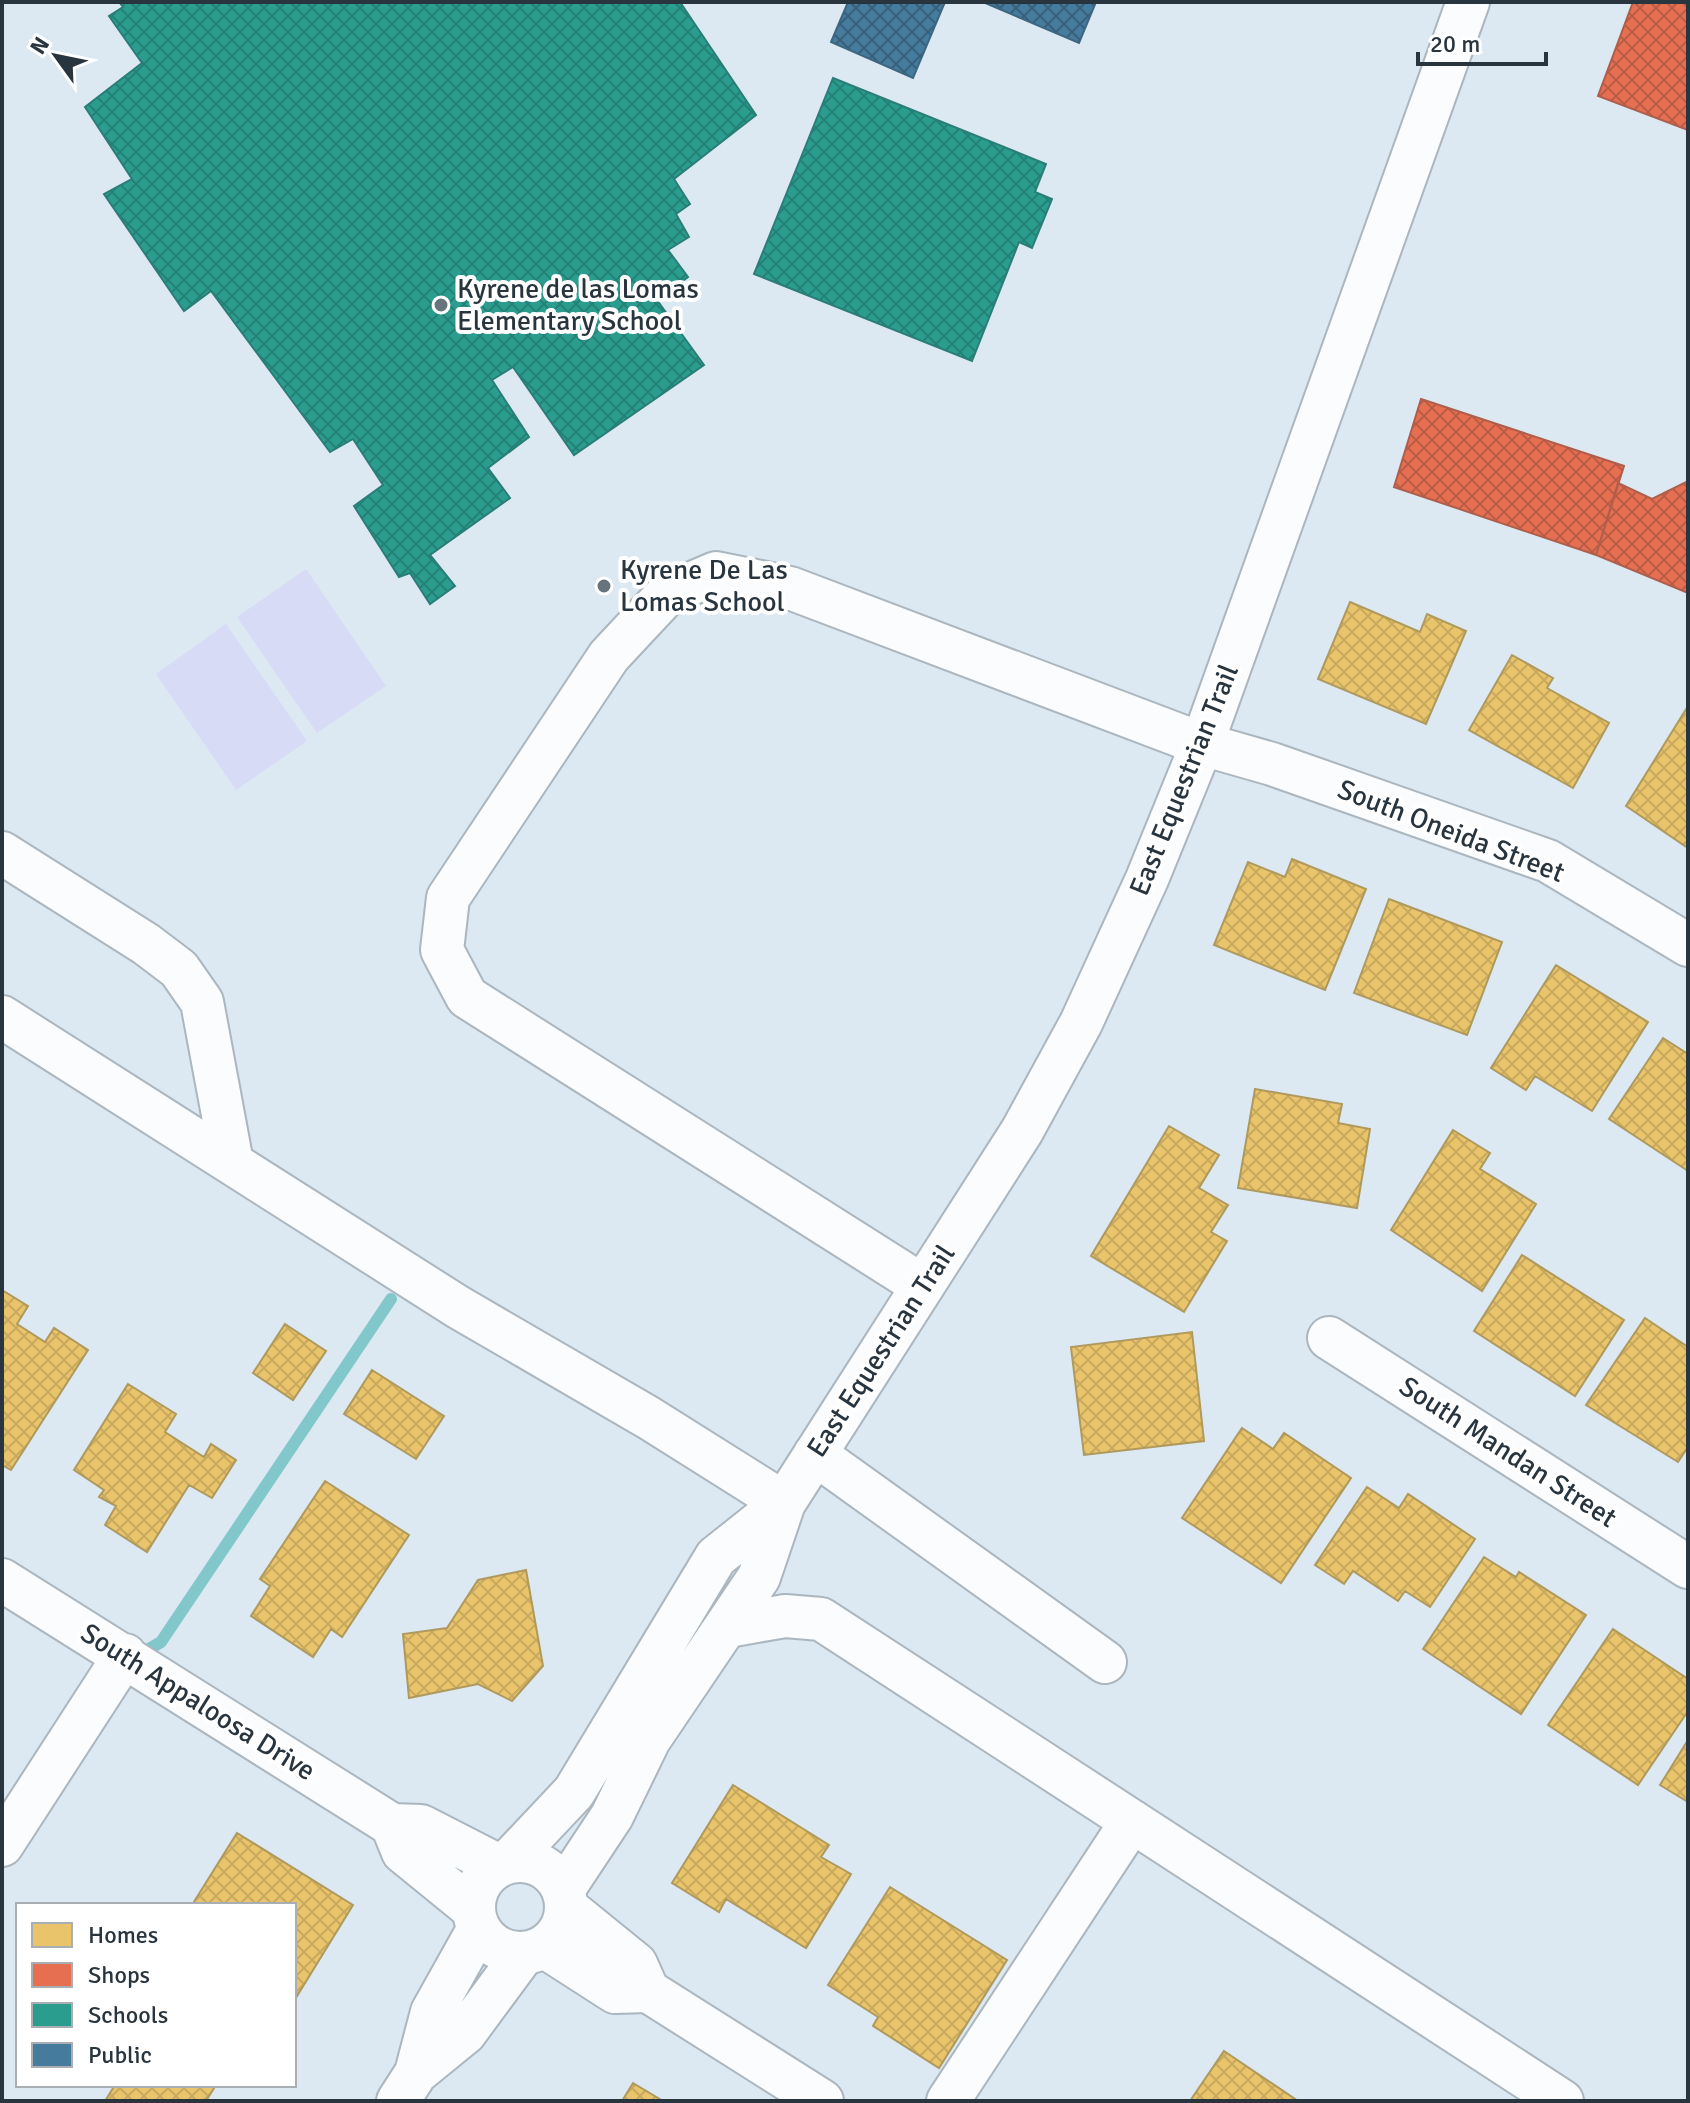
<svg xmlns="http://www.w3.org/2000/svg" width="1690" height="2103" font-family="Signika,sans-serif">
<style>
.green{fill:#d8dbf6}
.homes{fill:url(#homes-cross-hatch);stroke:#af995d;stroke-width:2}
.shops{fill:url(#shops-cross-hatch);stroke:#ae5e4b;stroke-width:2}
.schools{fill:url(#schools-cross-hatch);stroke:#2a7e77;stroke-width:2}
.public{fill:url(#public-cross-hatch);stroke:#3d6680;stroke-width:2}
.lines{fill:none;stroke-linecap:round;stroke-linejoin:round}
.stream{stroke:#82c8ca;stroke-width:12}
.minor-casing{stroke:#abb6be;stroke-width:46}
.minor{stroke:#fafcfd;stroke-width:42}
.poi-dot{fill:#68747d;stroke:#fff;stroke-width:3}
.labels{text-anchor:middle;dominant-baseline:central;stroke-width:8;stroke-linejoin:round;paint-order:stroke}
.poi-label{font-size:28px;fill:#29353e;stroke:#fff;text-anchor:start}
.street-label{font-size:28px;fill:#29353e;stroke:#fff}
</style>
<defs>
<pattern id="homes-cross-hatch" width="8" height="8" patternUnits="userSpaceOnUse" patternTransform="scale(2)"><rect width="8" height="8" fill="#e9c46a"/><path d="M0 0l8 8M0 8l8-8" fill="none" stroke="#c8a95d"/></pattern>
<pattern id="shops-cross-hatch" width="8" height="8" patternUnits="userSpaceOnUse" patternTransform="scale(2)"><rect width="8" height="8" fill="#e76f51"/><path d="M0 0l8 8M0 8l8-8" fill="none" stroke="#bb5c45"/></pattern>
<pattern id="schools-cross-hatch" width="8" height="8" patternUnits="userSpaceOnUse" patternTransform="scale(2)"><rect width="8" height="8" fill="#2a9d8f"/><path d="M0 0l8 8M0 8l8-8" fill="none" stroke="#248176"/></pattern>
<pattern id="public-cross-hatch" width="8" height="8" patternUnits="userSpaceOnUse" patternTransform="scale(2)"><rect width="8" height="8" fill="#457b9d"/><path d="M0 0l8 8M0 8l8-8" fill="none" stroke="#37607a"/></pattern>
</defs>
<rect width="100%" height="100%" fill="#dce8f2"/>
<!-- green -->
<path class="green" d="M306,569L386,686L317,733L237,617Z
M226,624L307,741L236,790L156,674Z"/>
<!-- homes -->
<path class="homes" d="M1350,602L1420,632L1427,614L1466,631L1426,724L1318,679Z
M1512,655L1553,678L1547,688L1609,723L1573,788L1469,730Z
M1688,706V848L1626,806Z
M1292,859L1366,889L1325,990L1214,945L1248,862L1285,877Z
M1389,899L1502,942L1467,1035L1354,993Z
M1556,965L1648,1022L1592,1111L1535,1076L1526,1090L1491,1068Z
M1663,1038L1688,1054V1171L1609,1119Z
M1255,1089L1342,1104L1338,1123L1370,1129L1357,1208L1238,1188Z
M1169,1126L1219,1155L1199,1188L1228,1205L1211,1232L1227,1241L1184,1312L1091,1256Z
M1453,1130L1490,1153L1480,1169L1536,1204L1482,1291L1391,1230Z
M1522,1255L1624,1320L1575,1396L1474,1331Z
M2,1290L28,1306L17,1324L45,1342L54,1328L88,1350L11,1470L2,1465Z
M1645,1318L1688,1347V1447L1678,1462L1586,1405Z
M285,1324L326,1351L293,1400L253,1373Z
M1192,1332L1204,1441L1084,1455L1071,1347Z
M372,1370L444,1416L416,1459L344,1414Z
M128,1384L176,1414L165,1432L204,1457L211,1444L236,1460L212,1498L189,1485L147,1552L105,1525L116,1506L99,1497L104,1490L74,1470Z
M1242,1428L1273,1449L1284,1433L1351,1478L1281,1583L1182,1518Z
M325,1481L409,1535L342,1637L331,1629L313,1657L251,1616L270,1586L260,1579Z
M1367,1487L1399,1508L1408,1494L1475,1539L1430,1607L1405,1591L1398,1601L1353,1571L1344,1584L1315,1565Z
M1484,1557L1516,1577L1519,1572L1586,1615L1521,1714L1423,1649Z
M526,1570L543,1666L512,1701L478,1684L409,1698L403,1634L447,1628L478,1580Z
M1613,1629L1688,1679V1711L1638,1785L1548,1725Z
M1688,1740V1802L1660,1785Z
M733,1785L829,1845L821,1857L851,1874L806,1948L726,1899L719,1912L672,1883Z
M237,1833L353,1905L294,2001V1905H192Z
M890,1887L1007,1960L939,2068L873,2026L878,2017L828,1985Z
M1224,2051L1298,2101H1190Z
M633,2083L663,2101H622Z
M115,2085H216L206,2101H105Z"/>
<!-- shops -->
<path class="shops" d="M1633,2H1688V130L1598,96Z
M1421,399L1624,466L1596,555L1394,487Z
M1688,481V593L1596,555L1618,483L1652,499Z"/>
<!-- schools -->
<path class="schools" d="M119,2H680L756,115L674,179L690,204L676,214L689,237L668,250L688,277L657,300L704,365L574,455L513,367L492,380L529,437L488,468L510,498L430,555L455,586L430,604L410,573L399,577L354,506L383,485L353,439L330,452L211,291L184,311L104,194L132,179L85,107L142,63L109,16L123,7Z
M833,78L1046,164L1035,192L1052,199L1032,248L1019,242L972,361L754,274Z"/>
<!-- public -->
<path class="public" d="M848,2H945L913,78L831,42Z
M983,2H1096L1079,43Z"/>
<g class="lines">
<!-- stream -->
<path class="stream" d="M137,1656L161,1642L391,1299"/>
<defs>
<path id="minor" d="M2,853L146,944L179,969L202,1002L232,1163
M2,1017L458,1307L649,1418L784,1503
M923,1286L467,997L442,950L448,898L609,656L667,594L716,573L790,588L1202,744L1272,764L1548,861L1688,945
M1329,1338L1688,1567
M815,1454L1105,1662
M2,1580L392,1825L421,1826L499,1866
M728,1626L785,1616L821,1619L1562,2101
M392,1825L403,1852L473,1909
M2,1845L125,1655
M474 1907a46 46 0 1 1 92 0a46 46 0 1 1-92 0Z
M508,1862L574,1792L716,1557L784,1503
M563,1890L612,1816L649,1740L759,1577L784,1503L1022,1131L1081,1023L1147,879L1202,744L1468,2
M567,1908L636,1964L648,1991
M545,1947L615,1992L648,1991L822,2101
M416,2073L465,2033L524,1953
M398,2101L416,2073L432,2012L479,1928
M948,2101L1132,1821"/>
</defs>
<!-- minor casing -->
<use href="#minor" class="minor-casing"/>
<!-- minor -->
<use href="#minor" class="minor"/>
</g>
<!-- markers -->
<g class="poi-dot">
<circle cx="441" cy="305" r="8"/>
<circle cx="604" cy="586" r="8"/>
</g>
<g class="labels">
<!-- poi labels -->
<g class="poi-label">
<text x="457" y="289">Kyrene de las Lomas<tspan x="457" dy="32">Elementary School</tspan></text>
<text x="620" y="570">Kyrene De Las<tspan x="620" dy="32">Lomas School</tspan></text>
</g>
<!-- street labels -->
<g class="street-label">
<text transform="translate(1184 780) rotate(-68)">East Equestrian Trail</text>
<text transform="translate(1451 831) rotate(21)">South Oneida Street</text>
<text transform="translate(881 1351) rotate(-57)">East Equestrian Trail</text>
<text transform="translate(1508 1452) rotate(33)">South Mandan Street</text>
<text transform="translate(198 1702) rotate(32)">South Appaloosa Drive</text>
</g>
</g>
<!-- border -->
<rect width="1690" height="2103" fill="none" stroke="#29353e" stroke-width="8"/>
<!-- legend -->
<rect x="16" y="1903" width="280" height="184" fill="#ffffff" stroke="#a9aeb2" stroke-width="2"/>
<rect x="32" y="1923" width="40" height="24" fill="#e9c46a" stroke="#a9aeb2" stroke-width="2"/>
<text x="88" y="1943" font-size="24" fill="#29353e">Homes</text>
<rect x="32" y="1963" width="40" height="24" fill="#e76f51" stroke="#a9aeb2" stroke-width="2"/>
<text x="88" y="1983" font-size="24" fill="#29353e">Shops</text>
<rect x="32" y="2003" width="40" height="24" fill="#2a9d8f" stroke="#a9aeb2" stroke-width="2"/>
<text x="88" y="2023" font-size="24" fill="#29353e">Schools</text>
<rect x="32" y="2043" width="40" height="24" fill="#457b9d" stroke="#a9aeb2" stroke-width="2"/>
<text x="88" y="2063" font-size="24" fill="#29353e">Public</text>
<!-- north arrow -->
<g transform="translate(56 56) rotate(303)" stroke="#ffffff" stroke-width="6" paint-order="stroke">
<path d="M0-6L14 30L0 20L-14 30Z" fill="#29353e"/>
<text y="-12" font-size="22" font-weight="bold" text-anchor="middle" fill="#29353e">N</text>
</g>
<!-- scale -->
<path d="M1418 52v12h128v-12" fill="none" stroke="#29353e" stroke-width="4"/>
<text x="1430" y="52" font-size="24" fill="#29353e" stroke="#ffffff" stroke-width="6" paint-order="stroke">20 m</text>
</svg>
